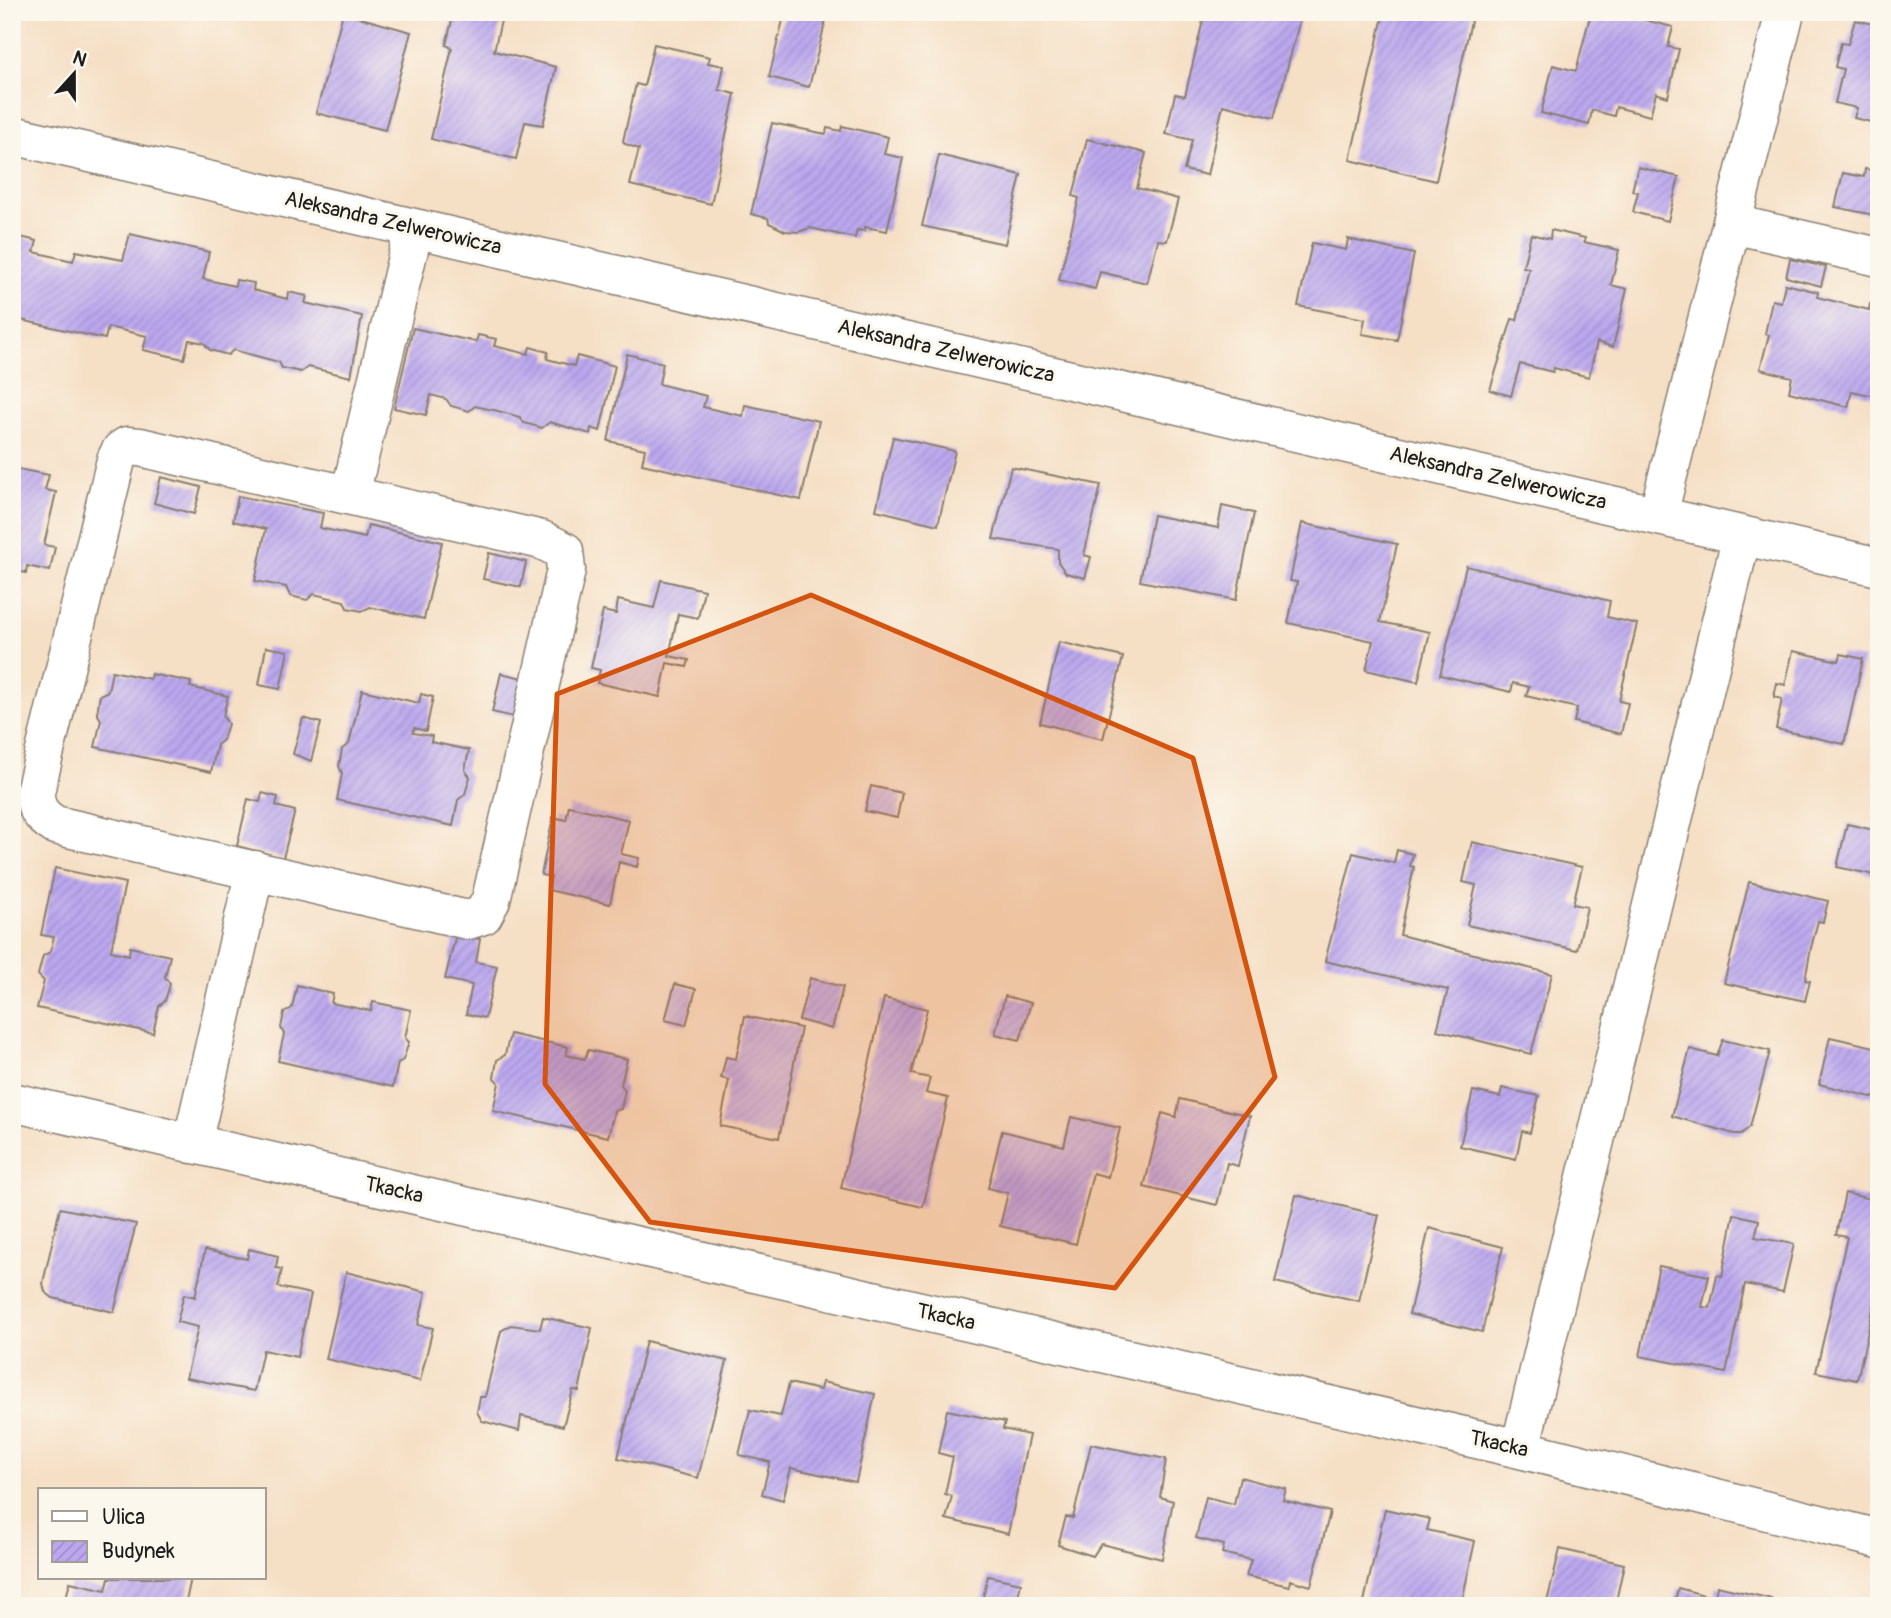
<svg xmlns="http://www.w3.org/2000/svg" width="1891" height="1618" font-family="Pangolin,sans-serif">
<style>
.building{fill:url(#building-hatch)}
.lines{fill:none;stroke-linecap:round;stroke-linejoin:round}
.minor-casing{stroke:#887e70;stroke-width:41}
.minor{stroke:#fff;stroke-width:38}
.marked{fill:#d4530e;fill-opacity:0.2;stroke:#d4530e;stroke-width:5;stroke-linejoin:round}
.labels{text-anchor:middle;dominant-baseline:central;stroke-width:6;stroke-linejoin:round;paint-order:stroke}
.street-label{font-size:21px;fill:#1c1c1c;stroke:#fbf7ec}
</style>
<defs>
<pattern id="building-hatch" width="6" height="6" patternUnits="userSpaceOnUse" patternTransform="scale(1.75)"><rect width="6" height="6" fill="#bba7ee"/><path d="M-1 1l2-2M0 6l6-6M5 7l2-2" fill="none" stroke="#a08fcc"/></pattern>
</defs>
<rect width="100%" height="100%" fill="#fbf7ec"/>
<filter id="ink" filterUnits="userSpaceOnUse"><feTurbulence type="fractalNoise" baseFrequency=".0143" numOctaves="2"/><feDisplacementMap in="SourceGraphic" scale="14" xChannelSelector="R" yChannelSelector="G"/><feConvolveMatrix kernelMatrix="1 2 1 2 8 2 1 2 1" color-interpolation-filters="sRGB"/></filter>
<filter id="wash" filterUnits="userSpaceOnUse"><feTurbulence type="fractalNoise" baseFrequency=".00686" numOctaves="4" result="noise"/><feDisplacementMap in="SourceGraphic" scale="28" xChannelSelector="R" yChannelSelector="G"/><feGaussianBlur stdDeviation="1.57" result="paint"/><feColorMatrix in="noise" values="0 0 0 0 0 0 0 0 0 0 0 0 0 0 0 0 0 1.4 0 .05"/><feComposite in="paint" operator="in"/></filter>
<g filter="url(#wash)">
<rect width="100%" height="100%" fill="#f5dfc5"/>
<g id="blocks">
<!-- building -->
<path class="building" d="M454,12H503L494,51L556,67L543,125L525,122L516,159L431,139L452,48L446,45Z
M785,12H828L809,87L769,77Z
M1205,12H1302L1274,118L1223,105L1207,175L1184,170L1192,140L1166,134L1175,94L1185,96Z
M1384,12H1473L1436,181L1350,160Z
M1591,12L1614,15L1615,12H1641L1640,19L1673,27L1668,47L1679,49L1668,97L1656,93L1650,116L1616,107L1614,116L1592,110L1589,125L1541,113L1553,65L1576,71Z
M343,13L411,32L385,130L316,113Z
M1855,20L1879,25V124L1854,118L1857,108L1835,103L1843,69L1835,67L1841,43L1848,44Z
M654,44L710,57L708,63L724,66L719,90L735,94L711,204L630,185L639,149L625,144L623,141L636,84L644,86Z
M772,123L826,134L827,128L841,131L842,126L888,137L884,154L903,158L887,231L865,227V231L857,230L855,238L810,228L798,232L785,231L769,223L768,218L751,214Z
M1087,139L1146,153L1137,188L1178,199L1167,241L1158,240L1147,283L1100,272L1095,289L1059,280L1079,198L1073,196Z
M939,155L1021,175L1005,244L922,226Z
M1638,167L1679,177L1668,221L1633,212L1638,192L1632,191Z
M1865,169L1879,172V216L1835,207L1843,173L1864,177Z
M1551,230L1585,238L1584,242L1619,250L1611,285L1627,289L1613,347L1597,342L1589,377L1554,368L1553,372L1520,364L1511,396L1490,390L1512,319L1517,320L1529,268L1523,267L1531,234L1550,239Z
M130,234L209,252L203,279L235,286L236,280L254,283L253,290L287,299L288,292L307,296L305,303L362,316L351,377L308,367L301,372L282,368L279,362L233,350L228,355L210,350L204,343L189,340L184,359L143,350L147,336L108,327L105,339L12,318V235L37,241L34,252L73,261L76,251L123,260Z
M1348,239L1414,254L1397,340L1362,334L1365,319L1298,306L1312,243L1346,250Z
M1790,259L1826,267L1821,286L1786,277Z
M1785,284L1818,292L1817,297L1869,310L1870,304L1879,306V397L1852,391L1848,407L1789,392L1792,377L1760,369L1769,335L1765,334L1772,300L1781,302Z
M413,328L476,342L478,335L496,339L494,346L528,354L530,347L548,352L547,359L574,366L577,356L615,366L600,431L591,428L590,434L550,422L542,428L524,423L520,417L498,411L475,406L469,411L451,406L446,399L431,395L426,415L394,408Z
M627,354L663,363L659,384L706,396L703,407L743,416L745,405L819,421L801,500L642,464L645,449L608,441Z
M893,437L955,451L938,525L876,510Z
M1011,467L1101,485L1084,555L1091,557L1085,578L1066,573L1058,562V549L993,539Z
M12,468L49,475L45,490L56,492L44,545L55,547L50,571L27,566L26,573L17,571L15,583L12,582Z
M161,477L201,487L194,514L154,503Z
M238,496L323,513L320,528L365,538L368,525L442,542L424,619L370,607L362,611L347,608L344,601L314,594L307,600L290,596L286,587L255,581L266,529L233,521Z
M1222,506L1254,513L1236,600L1140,581L1153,515L1218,528Z
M1302,523L1397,544L1380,622L1430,632L1418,682L1366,670L1373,641L1288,623L1297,582L1290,581Z
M489,553L526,562L521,587L483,579Z
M1466,566L1610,601L1607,617L1637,624L1619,701L1628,703L1621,734L1574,722L1577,708L1526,696L1529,687L1513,683L1511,692L1440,675Z
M661,580L704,590L698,618L678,614L669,656L689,660L687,667L667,663L660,697L597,683L600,670L591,668L603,611L616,614L618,600L654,608Z
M1059,642L1123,657L1103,739L1040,723Z
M266,647L288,651L280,689L259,685Z
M1793,651L1839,661L1841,654L1863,659L1844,744L1776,729L1782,699L1774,697L1777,683L1785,685Z
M112,671L150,679L151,674L191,682L190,687L228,696L223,716L228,724L223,740L217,745L211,772L95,747L101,720L97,713L100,695L108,691Z
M501,673L527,679L518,718L492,712Z
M362,690L419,703L421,694L433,697L426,731L414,728L413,733L432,736L431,742L469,750L465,770L470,777L465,794L458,800L453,826L337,800L342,773L339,766L342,749L349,744Z
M303,718L321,723L311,761L293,754Z
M871,786L902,793L897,818L865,811Z
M262,793L278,797L276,806L295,811L283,858L237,846L248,799L260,802Z
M569,806L629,820L621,854L639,858L637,867L619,862L610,904L548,890L551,877L541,875L553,817L566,820Z
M1847,824L1879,831V876L1837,867Z
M1472,842L1582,867L1573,904L1587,907L1577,950L1467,925L1476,885L1463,882Z
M1397,850L1413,854L1410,866L1414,867L1400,935L1552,974L1531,1054L1437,1030L1448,990L1325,961L1353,853L1394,863Z
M55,868L125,883L111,951L129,955L130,947L170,956L165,977L170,984L165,1001L159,1006L153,1033L37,1008L44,981L38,975L43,956L50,952L54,937L41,935Z
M1749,882L1828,901L1823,922L1818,921L1811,948L1805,980L1810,981L1805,1001L1724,983Z
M456,934L480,939L476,962L497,966L485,1018L466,1014L472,985L445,979Z
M810,978L843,987L832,1029L799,1020Z
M675,984L696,989L686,1025L665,1020Z
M297,985L333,994L331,1003L371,1011L373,1002L411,1010L405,1038L409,1042L403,1060L398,1063L393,1087L278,1061L284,1034L281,1028L284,1013L292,1008Z
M1005,996L1031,1003L1020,1040L995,1034Z
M884,998L927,1009L911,1074L930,1078L926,1093L948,1098L923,1207L841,1188Z
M745,1016L801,1028L779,1138L720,1126L729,1080L721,1078L726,1057L736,1059Z
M510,1034L568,1047L566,1055L585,1059L588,1050L627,1059L621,1085L625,1090L621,1109L614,1111L608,1137L493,1111L499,1083L494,1078L497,1060L505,1055Z
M1830,1037L1879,1048V1099L1819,1084Z
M1723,1040L1770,1051L1750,1127L1741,1134H1734L1672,1116L1690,1049L1717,1056Z
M1502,1088L1539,1096L1530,1133L1522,1131L1516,1159L1460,1146L1473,1091L1500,1097Z
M1180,1099L1250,1116L1238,1166L1227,1163L1217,1205L1144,1187L1162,1113L1176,1117Z
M1071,1117L1120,1128L1108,1177L1093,1173L1076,1244L1000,1226L1008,1193L988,1188L1002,1131L1064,1146Z
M1845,1193L1879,1201V1283L1857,1380L1816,1372L1847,1237L1836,1235Z
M1296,1195L1379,1215L1359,1301L1275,1282Z
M60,1208L136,1224L114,1312L53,1298L45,1292L43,1283Z
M1734,1214L1759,1220L1755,1237L1794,1244L1783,1292L1745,1284L1726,1373L1640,1356L1659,1266L1709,1276L1702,1307L1710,1308L1717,1275L1722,1276Z
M1429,1228L1503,1247L1482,1332L1409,1314Z
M249,1249L278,1256L276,1268L282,1269L278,1287L311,1294L297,1357L263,1350L254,1391L186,1378L198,1327L177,1322L184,1294L195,1297L205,1250L247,1259Z
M346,1272L426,1292L418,1325L433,1328L420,1381L326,1359Z
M543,1317L592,1328L579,1391L573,1390L563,1426L521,1416L519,1431L482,1421L477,1412L480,1397H485L501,1331L511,1325L540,1329Z
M646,1341L727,1361L698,1478L618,1458Z
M822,1382L875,1394L856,1482L791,1468L783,1500L762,1494L770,1462L739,1455L750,1410L781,1416L789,1383L820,1390Z
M947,1410L1005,1422L1003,1429L1029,1435L1008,1534L946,1519L952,1496L945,1494L953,1457L938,1453Z
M1091,1444L1166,1459L1160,1497L1173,1501L1162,1559L1101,1544L1093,1556L1058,1545L1066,1517L1073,1518Z
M1240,1477L1286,1489L1283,1500L1330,1512L1311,1586L1290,1580L1289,1586L1246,1576L1251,1560L1222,1553L1224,1545L1196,1538L1206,1497L1234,1504Z
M1385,1509L1430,1519L1427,1530L1475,1541L1461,1606H1363Z
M1560,1549L1624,1564L1615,1606H1546Z
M988,1576L1021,1583L1016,1606H981Z
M109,1578H191L185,1606H62V1602H65L70,1582L106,1590Z
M1717,1586L1772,1599L1771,1606H1674L1678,1588L1715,1598Z"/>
</g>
</g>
<g filter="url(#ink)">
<use href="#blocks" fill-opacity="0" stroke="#887e70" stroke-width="2"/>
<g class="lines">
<defs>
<path id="minor" d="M12,135L1879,567
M1732,224L1879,257
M127,446L140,447L542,540L564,551L566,570L491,900L483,915L468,920L55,825C41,816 35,809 35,792L116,460L121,450Z
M350,495L414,228
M1658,515L1785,12
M12,1102L1520,1449L1879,1539
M192,1144L255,870
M1520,1449L1742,535"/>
</defs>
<!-- minor casing -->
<use href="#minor" class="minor-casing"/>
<!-- minor -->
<use href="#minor" class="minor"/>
</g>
</g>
<!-- marked area -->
<path class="marked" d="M811,595L1193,758L1275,1077L1115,1288L650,1222L545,1084L557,694Z"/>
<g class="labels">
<!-- street labels -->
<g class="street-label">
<text transform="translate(393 223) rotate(13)">Aleksandra Zelwerowicza</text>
<text transform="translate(946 351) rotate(13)">Aleksandra Zelwerowicza</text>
<text transform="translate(1498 478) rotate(13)">Aleksandra Zelwerowicza</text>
<text transform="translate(394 1190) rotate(13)">Tkacka</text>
<text transform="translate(946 1317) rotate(13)">Tkacka</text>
<text transform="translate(1499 1444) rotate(13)">Tkacka</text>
</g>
</g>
<!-- margin -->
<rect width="1891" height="1618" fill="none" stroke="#fbf7ec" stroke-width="42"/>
<!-- legend -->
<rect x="38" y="1488" width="228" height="91" fill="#fbf7ec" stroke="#a29f99" stroke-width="2"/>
<rect x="52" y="1511" width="35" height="10" fill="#ffffff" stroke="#a29f99" stroke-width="2"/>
<text x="102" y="1524" font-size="21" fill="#1c1c1c">Ulica</text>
<rect x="52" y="1541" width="35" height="21" fill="url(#building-hatch)" stroke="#a29f99" stroke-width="2"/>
<text x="102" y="1558" font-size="21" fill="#1c1c1c">Budynek</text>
<!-- north arrow -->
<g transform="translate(74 74) rotate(21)" stroke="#fbf7ec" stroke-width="5" paint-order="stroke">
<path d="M0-5L12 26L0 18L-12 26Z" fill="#1c1c1c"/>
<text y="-10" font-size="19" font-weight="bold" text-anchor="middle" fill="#1c1c1c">N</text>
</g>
</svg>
